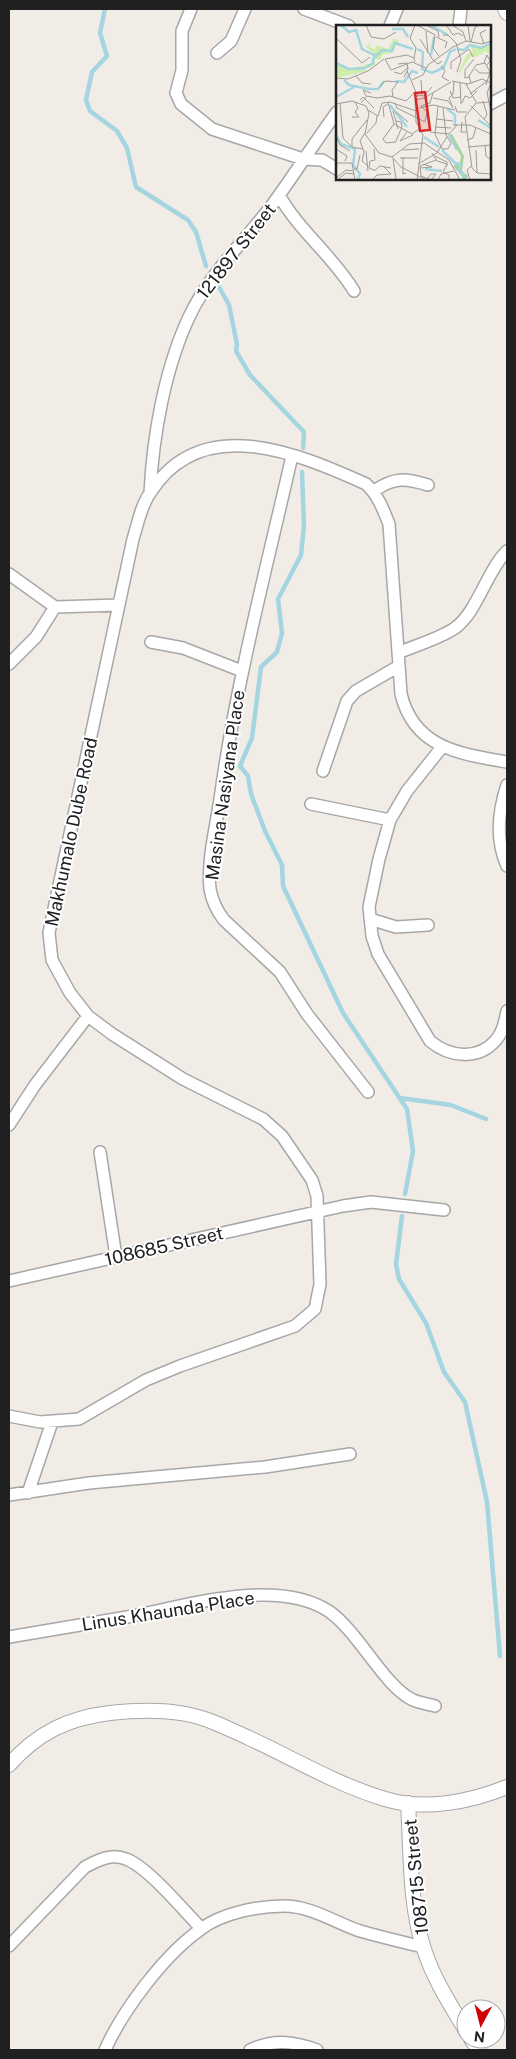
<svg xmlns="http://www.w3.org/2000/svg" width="516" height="2059" font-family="'Public Sans',sans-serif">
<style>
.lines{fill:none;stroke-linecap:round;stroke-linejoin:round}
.stream{stroke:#a4d5e1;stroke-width:4.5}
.minor-casing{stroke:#a7a7a7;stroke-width:14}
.tertiary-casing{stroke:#a7a7a7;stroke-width:16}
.minor{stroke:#fff;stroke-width:11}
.tertiary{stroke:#fff;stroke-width:14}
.labels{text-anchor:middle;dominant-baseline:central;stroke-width:4;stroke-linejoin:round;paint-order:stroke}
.street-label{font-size:18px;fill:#202020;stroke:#fff}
.inset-river{fill:none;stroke:#a4d5e1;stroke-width:2.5}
.inset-road{fill:none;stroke:#9d9b97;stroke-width:1}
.view{fill:#d62828;fill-opacity:0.15;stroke:#d62828;stroke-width:2.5}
.inset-edge{fill:none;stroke:#202020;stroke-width:2.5}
</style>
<rect width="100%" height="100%" fill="#f1ede6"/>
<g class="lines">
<!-- stream -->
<path class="stream" d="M105,9L100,33L107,56L92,72L86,100L90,111L117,131L127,148L136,187L188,220L196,232L206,266
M219,287L229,305L237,344L236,351L250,375L304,432L303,448
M302,472L304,526L301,555L278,599L282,633L277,652L261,667L252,738L240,766L248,776L251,794L265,831L282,865L283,886L343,1013L407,1109L413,1151L405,1194
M400,1098L451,1105L486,1119
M402,1216L396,1264L399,1279L426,1323L444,1372L465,1402L487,1502L500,1656"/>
<defs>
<path id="minor" d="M191,9L182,31V70L176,93L181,104L212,129L303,159L322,160L337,169
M304,9L349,26
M390,26L397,9
M459,26L461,9
M217,53L231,41L245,9
M490,104L507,95
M279,195C299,231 333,256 354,291
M292,456C266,570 236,683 220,799C216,827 207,860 210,889C212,901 217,911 224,920L280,972L307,1014L368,1092
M374,491C394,477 405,478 428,485
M150,493C153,435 165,367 190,315C210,273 244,242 272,205C294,175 315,142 337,112
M9,574L55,607
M151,642L183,648L242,671
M398,653C416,645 439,639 455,628C478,611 486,572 507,551
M9,664L36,637L55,607L119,605
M442,747L407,791L390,820L379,859L369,907L372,936L378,954L430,1041C449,1057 478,1061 496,1040C503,1032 505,1021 507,1011
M323,771L347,701L356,691L399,666
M507,785C498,812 495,839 507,866
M311,804L390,820
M370,919L396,927L428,925
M9,1125L35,1085L88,1016
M100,1152L116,1257
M9,1281L343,1206L371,1202L444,1210
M9,1416L40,1422L79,1419L146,1380L180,1366L295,1326L315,1309L320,1284L317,1196L312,1180L282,1136L263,1119L183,1079L112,1034L88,1016L70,993L52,960L49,933L52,918L133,539C138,523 141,506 150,493C201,412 297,453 366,484C378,495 383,509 389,524L401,694C414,748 460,754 507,762
M28,1493L52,1422
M9,1495L89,1483L265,1467L350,1454
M9,1637C50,1630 91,1623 133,1616C188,1605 279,1577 330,1612C360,1634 384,1686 413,1700C420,1703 428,1704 435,1706
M9,1946L85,1867C98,1860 112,1853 126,1859C148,1867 184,1911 201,1928
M105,2050C123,2010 164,1955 201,1929C222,1913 258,1906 284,1906C311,1906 336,1923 360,1931C381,1937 402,1942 423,1947
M250,2050C273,2039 293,2041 317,2050"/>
<path id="tertiary" d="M505,9L507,13
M9,1765C37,1733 68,1718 110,1713C136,1710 160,1709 186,1714C208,1718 229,1729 249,1738C294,1759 338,1785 385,1799C424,1811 470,1802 507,1787
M408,1803C411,1849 409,1905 424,1949C433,1978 450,2004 466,2031
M471,2039L479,2050"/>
</defs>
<!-- minor casing -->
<use href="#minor" class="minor-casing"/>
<!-- tertiary casing -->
<use href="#tertiary" class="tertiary-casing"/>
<!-- minor -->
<use href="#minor" class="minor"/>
<!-- tertiary -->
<use href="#tertiary" class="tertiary"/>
</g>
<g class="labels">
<!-- street labels -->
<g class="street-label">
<text transform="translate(236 251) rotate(-52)">121897 Street</text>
<text transform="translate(225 785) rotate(-82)">Masina Nasiyana Place</text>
<text transform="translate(71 832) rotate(-78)">Makhumalo Dube Road</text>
<text transform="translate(164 1246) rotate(-13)">108685 Street</text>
<text transform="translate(168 1611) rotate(-9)">Linus Khaunda Place</text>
<text transform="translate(416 1877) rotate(-96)">108715 Street</text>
</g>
</g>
<!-- overview -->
<g transform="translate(336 25)">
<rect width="155" height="155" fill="#f1ede6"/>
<path d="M36,15L33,21L39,25L40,20L52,24L57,14H61L65,22L60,20L56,28L47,29L44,35L39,33V40L29,44L31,46L0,53V38L14,44L36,38L37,28L30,22ZM155,18V31L150,26L140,32L135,31L120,53L131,29L137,27L134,20L143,22Z" fill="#cdeeaa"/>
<path d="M116,109L128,131L126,146L132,151L129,155L117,141L124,137L125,131L112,110Z" fill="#abd399"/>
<path class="inset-river" d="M5,0L13,7L20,5L26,24L40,31M94,0L112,10M56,4H67L72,12M81,24L87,27L86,44L96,48L109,42M121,24L128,25L134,20L145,23L155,18M95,30L98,12M0,38L13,44L29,43L37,38V34L46,25L56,26L59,18L77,24M106,41L108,42L114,27L120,24M8,55L13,60L33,64H42L48,56M60,56L68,57L76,46L82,48M0,72L18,62M54,80L71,102M111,84L119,90V100M142,95L155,103M0,110L5,119L19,124L17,140L24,149L22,155M113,110L121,125M88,112L103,122M106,125L119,138L125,139L122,145L128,150L127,155M89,144L106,146"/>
<path class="inset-road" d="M30,0L35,12L48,14L60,7M81,0L99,10L97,23L103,31M116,0L127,7L130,16M132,0L134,16M92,1L102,6L103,12M111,1L117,10L122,8L127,11M90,6L92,28M107,10H112L120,18L125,35L121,47M100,12L111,17L109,23M0,13L26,38L34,32M84,14L97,35L102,39L106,36M135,17L139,2L144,0M148,19L144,8L150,5M78,33L80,23L74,13L79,0M49,34L55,45L76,37L90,43M49,34L71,30L78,33L79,37M148,38L151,30L154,36L151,40M62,39L71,38L72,44L68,52M105,41L109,46L106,52L113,56M115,44V37L133,24L137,32M139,44L144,48H153M71,46L82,72M58,47L65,49L72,42M20,51L26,58L35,59M133,52L129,53V45L138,34M0,53L12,54L32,46L48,34M76,55L87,50L92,40L117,22L130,16L146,19L155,16M85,55L86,70M116,56L132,59L146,54L155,58M124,57L125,79M135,58L133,51L140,40L149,38L154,47L150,60M155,58L151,68L155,86M130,59L140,77M44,62L49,56L62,57L56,65L57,72M114,66L117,73L125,72M134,69L151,56M81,70L88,71L96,62M30,71L27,65L35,68M97,73L112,76L116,81M24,75L27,72L38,83M147,76L151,89L148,95M52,77L58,99M154,77L140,78L129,92L136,143L141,148L155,149M4,78L7,113L15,121M25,78L31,71L41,73L54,71L70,76L79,67M59,78L61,83L89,97L91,87L85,81L94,78L97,68M126,78L129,71L134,73L141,66M0,79L16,76L30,81L33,88L29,109L43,128L56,132L73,119L88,118L113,135L124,155M119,81L121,87H131M135,81L155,101M102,82L99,109L106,124H112L115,118L110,110L107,83M83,83L97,80L119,85M117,83L113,73L117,69L118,57M32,85L42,91L46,78L54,77L80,86M57,86L62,104M60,87L72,97M16,92H23L19,87L22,83L19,77M48,92L47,82L52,79M100,94L117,96M126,97L125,107H131M58,99L47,114L50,118L59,117M58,99L76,109L83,104M117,100H134L155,109M99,102L115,103M71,107L64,116L77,110M94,107L113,109L121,100M31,108L40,98L41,91M0,111L4,120L14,126M131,115L137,113L140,102M59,118L66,102L65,97L60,96M149,121L150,131L155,135M132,122L155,120M0,124L11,131L9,136M27,124L16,122V114L31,95M67,125L83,124M140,125L141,148M30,126L32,146M28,127L24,116L29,108M28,127L26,136L31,140M96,128L101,136L111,139L107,147L113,150V155M99,131L111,137V141M56,132L65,142L90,155M67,132V149L70,148M64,133H82M57,134L60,154M0,138H16L19,155M82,139L101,128L111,112M84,143L96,142L87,139M18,144H21L24,130M38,145L33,143L34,136L39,135L38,124M38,146L44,141L55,143M0,153L10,145L18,146M92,153L95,149H100L95,155L85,151L84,141L100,135M1,155L10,148L18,149M36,155L41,150L55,149L48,142M81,155L87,110L80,97L79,75L88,73L115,57M102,155L105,149L118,146M134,155L131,145L135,141"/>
<path class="view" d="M89,67L94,105L84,106L79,68Z"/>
<rect width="155" height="155" class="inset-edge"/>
</g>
<!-- border -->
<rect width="516" height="2059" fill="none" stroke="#202020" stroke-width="20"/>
<!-- north arrow -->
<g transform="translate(481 2024) rotate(187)"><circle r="24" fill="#ffffff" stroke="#a6a6a6"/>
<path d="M0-4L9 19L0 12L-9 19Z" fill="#d10005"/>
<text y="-8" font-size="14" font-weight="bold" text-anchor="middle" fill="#202020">N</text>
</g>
</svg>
